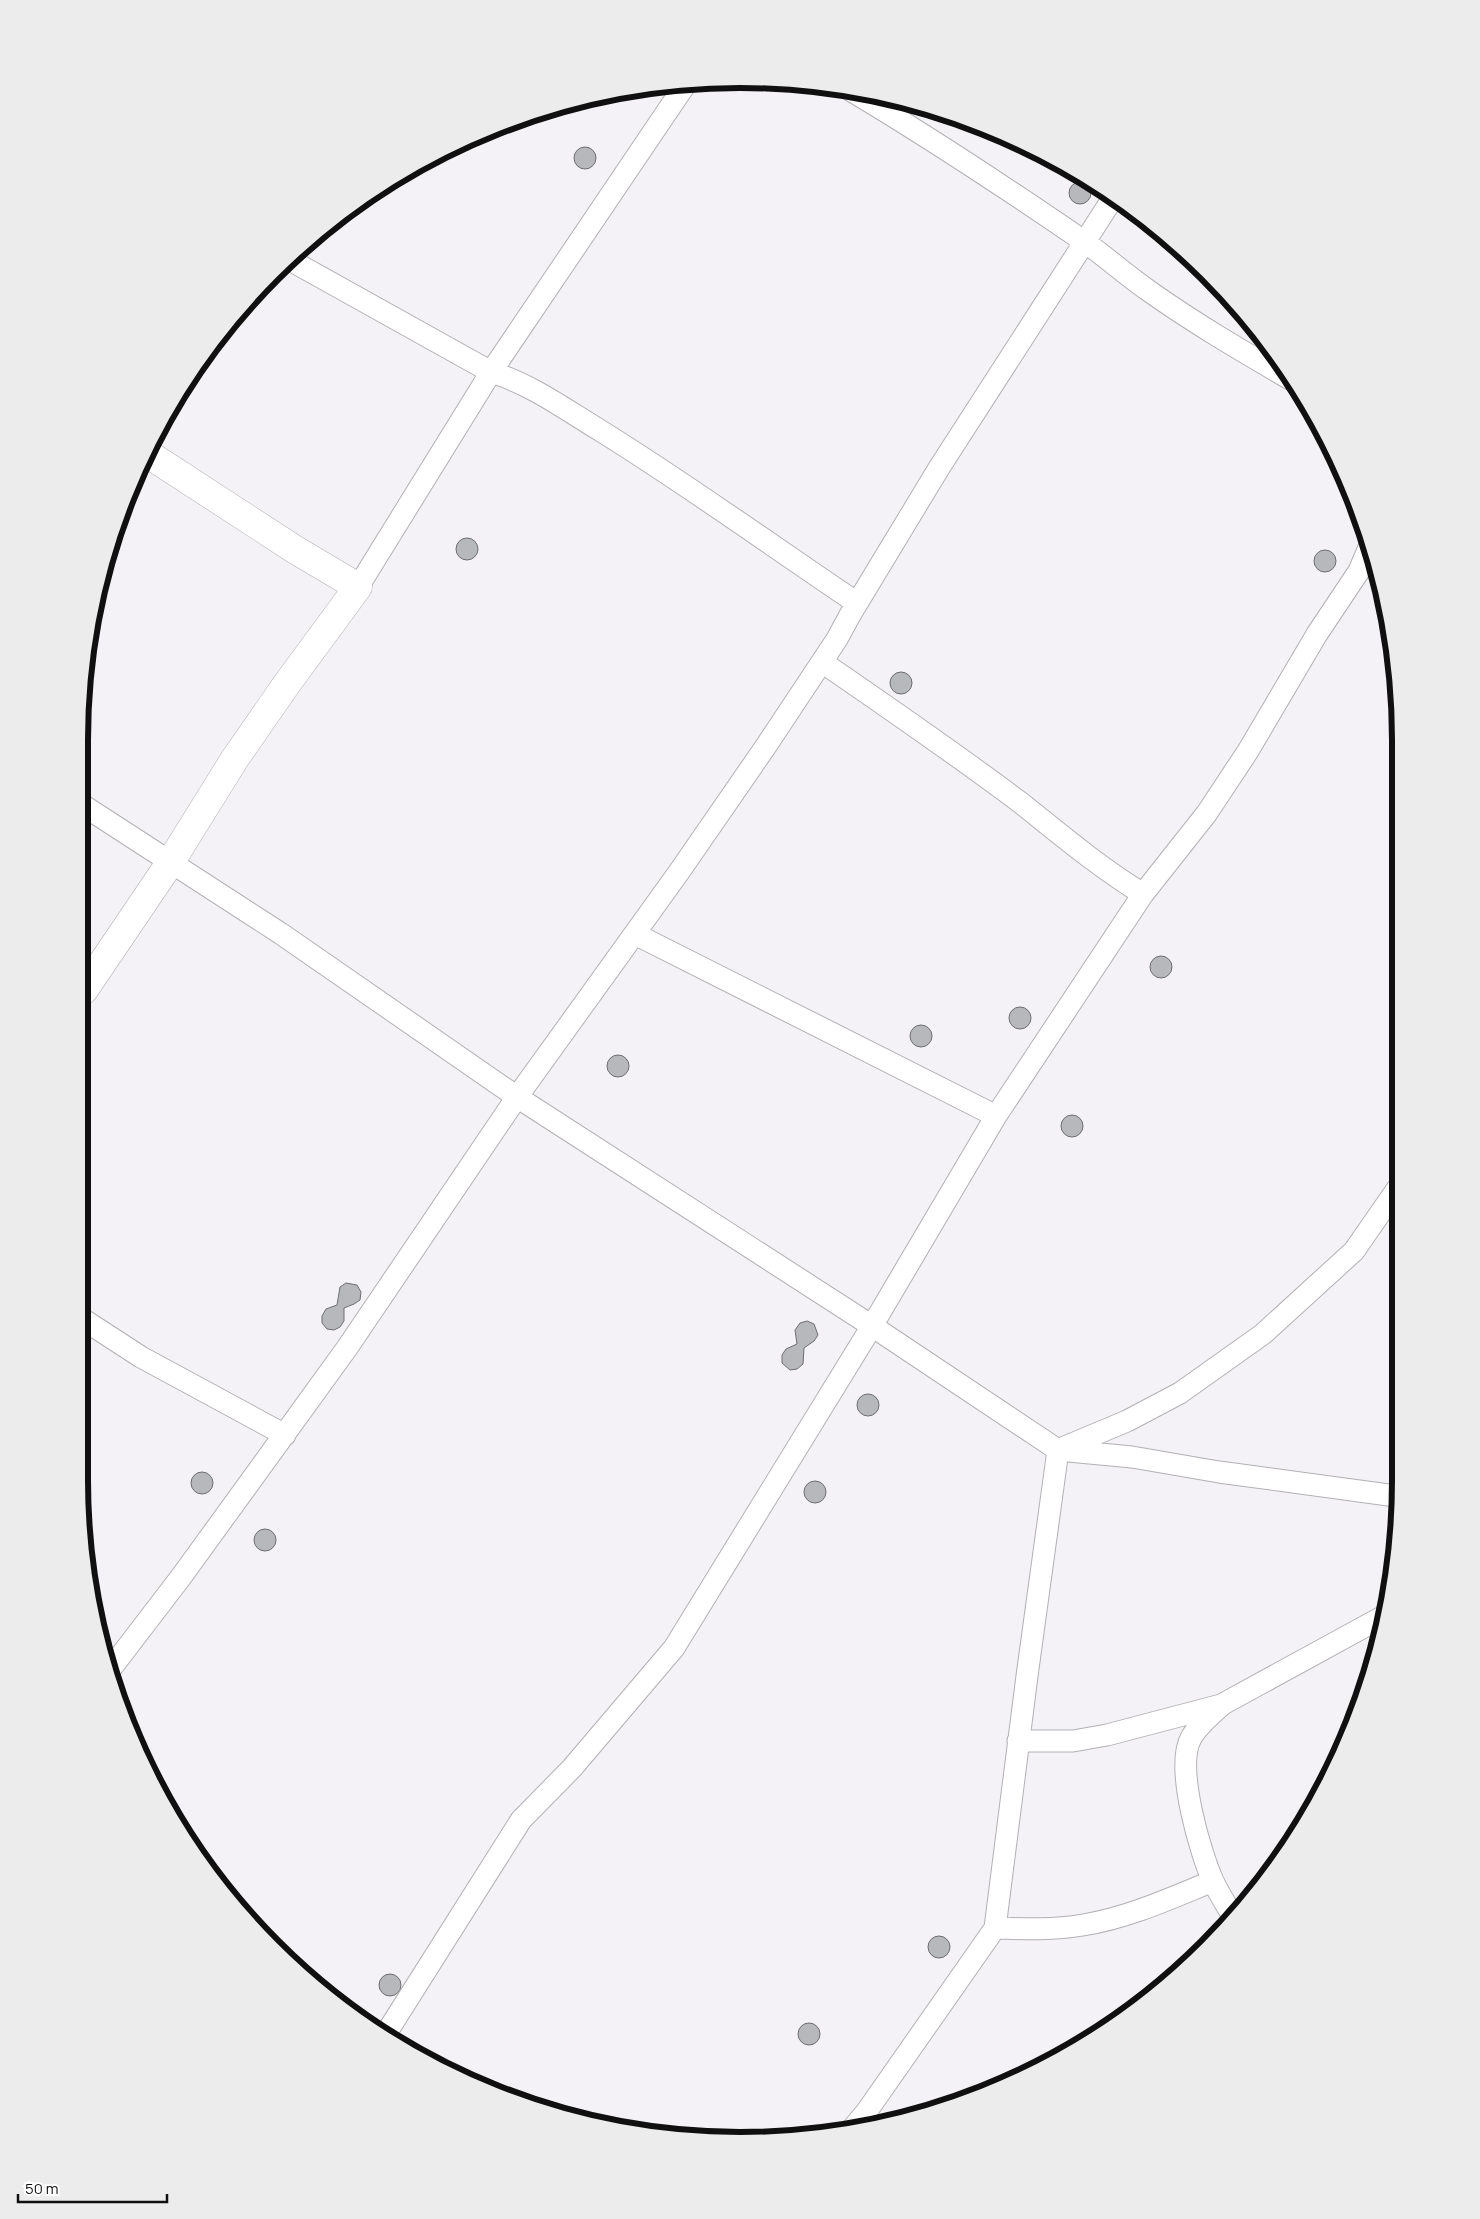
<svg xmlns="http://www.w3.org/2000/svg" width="1480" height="2219" font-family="Manrope,sans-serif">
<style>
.building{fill:#b7b8bc;stroke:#6d6e72}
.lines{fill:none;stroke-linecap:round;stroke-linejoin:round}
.street-casing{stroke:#b2b0b4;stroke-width:23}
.secondary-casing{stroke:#b2b0b4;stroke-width:29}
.street{stroke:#fff;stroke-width:21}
.secondary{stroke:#fff;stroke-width:28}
.rim{fill:none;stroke:#111011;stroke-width:6}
</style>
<rect width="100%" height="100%" fill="#f4f2f6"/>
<!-- building -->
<path class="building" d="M574 158a11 11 0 1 1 22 0a11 11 0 1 1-22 0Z
M1069 193a11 11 0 1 1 22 0a11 11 0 1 1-22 0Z
M456 549a11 11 0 1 1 22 0a11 11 0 1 1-22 0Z
M1314 561a11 11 0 1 1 22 0a11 11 0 1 1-22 0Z
M890 683a11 11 0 1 1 22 0a11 11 0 1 1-22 0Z
M1150 967a11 11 0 1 1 22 0a11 11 0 1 1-22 0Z
M1009 1018a11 11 0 1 1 22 0a11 11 0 1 1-22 0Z
M910 1036a11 11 0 1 1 22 0a11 11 0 1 1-22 0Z
M607 1066a11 11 0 1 1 22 0a11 11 0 1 1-22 0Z
M1061 1126a11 11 0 1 1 22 0a11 11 0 1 1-22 0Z
M346,1283L357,1285L361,1292L360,1300L354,1304L344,1308V1321L340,1327L334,1330L327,1329L322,1323V1316L326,1309L337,1305L340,1287Z
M807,1321L814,1324L818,1335L814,1341L804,1348L803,1364L797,1369L790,1370L782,1363V1355L786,1349L797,1344L795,1330L800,1323Z
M857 1405a11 11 0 1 1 22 0a11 11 0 1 1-22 0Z
M191 1483a11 11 0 1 1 22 0a11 11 0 1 1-22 0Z
M804 1492a11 11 0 1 1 22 0a11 11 0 1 1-22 0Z
M254 1540a11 11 0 1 1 22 0a11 11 0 1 1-22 0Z
M928 1947a11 11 0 1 1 22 0a11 11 0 1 1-22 0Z
M379 1985a11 11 0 1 1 22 0a11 11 0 1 1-22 0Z
M798 2034a11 11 0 1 1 22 0a11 11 0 1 1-22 0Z"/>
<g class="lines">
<defs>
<path id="street" d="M850,90C929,137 1006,188 1082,240C1105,256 1126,275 1149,291C1194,323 1242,351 1290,379
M290,260L491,372C531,384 566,410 601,431C688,485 772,546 857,603
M358,587L491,372L687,82
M822,662C889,708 956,754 1021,803C1061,835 1099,867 1143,894
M84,806L280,933L517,1097L872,1326L1058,1450L1132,1457L1219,1472L1396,1496
M635,934L996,1116
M84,1320L141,1357L285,1435
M1060,1449L1127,1421L1180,1393L1263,1334L1354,1251L1397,1189
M109,1671L181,1577L347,1348L517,1097L679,872L766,746L837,639L850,615L939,468L1113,198
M1018,1741H1073L1107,1735L1221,1705
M1234,1918C1227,1906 1219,1894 1213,1881C1200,1852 1175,1767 1191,1738C1198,1725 1212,1714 1223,1704L1384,1616
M995,1928C1025,1929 1054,1930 1083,1925C1128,1918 1171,1898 1213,1881
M387,2032L521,1820L572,1768L674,1648L872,1326L996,1116L1143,894L1207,813L1248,751L1317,634L1359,571L1370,545
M852,2129L867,2111L995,1928L1027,1676L1058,1450"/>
<path id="secondary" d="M84,990L170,863L234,760L286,685L358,587L294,549L145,452"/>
</defs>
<!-- street casing -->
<use href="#street" class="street-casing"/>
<!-- secondary casing -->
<use href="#secondary" class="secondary-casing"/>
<!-- street -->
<use href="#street" class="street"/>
<!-- secondary -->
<use href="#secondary" class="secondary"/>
</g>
<!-- crop -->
<path d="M0 0H1480V2219H0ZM740 88H740A652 652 0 0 1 1392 740V1480A652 652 0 0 1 740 2132H740A652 652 0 0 1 88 1480V740A652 652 0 0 1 740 88Z" fill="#ececec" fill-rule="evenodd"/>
<path class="rim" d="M740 88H740A652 652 0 0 1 1392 740V1480A652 652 0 0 1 740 2132H740A652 652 0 0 1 88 1480V740A652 652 0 0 1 740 88Z"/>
<!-- scale -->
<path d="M18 2194v8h149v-8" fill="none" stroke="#111011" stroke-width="2.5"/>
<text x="25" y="2194" font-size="15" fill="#111011" stroke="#ffffff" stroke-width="4" paint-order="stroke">50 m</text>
</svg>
